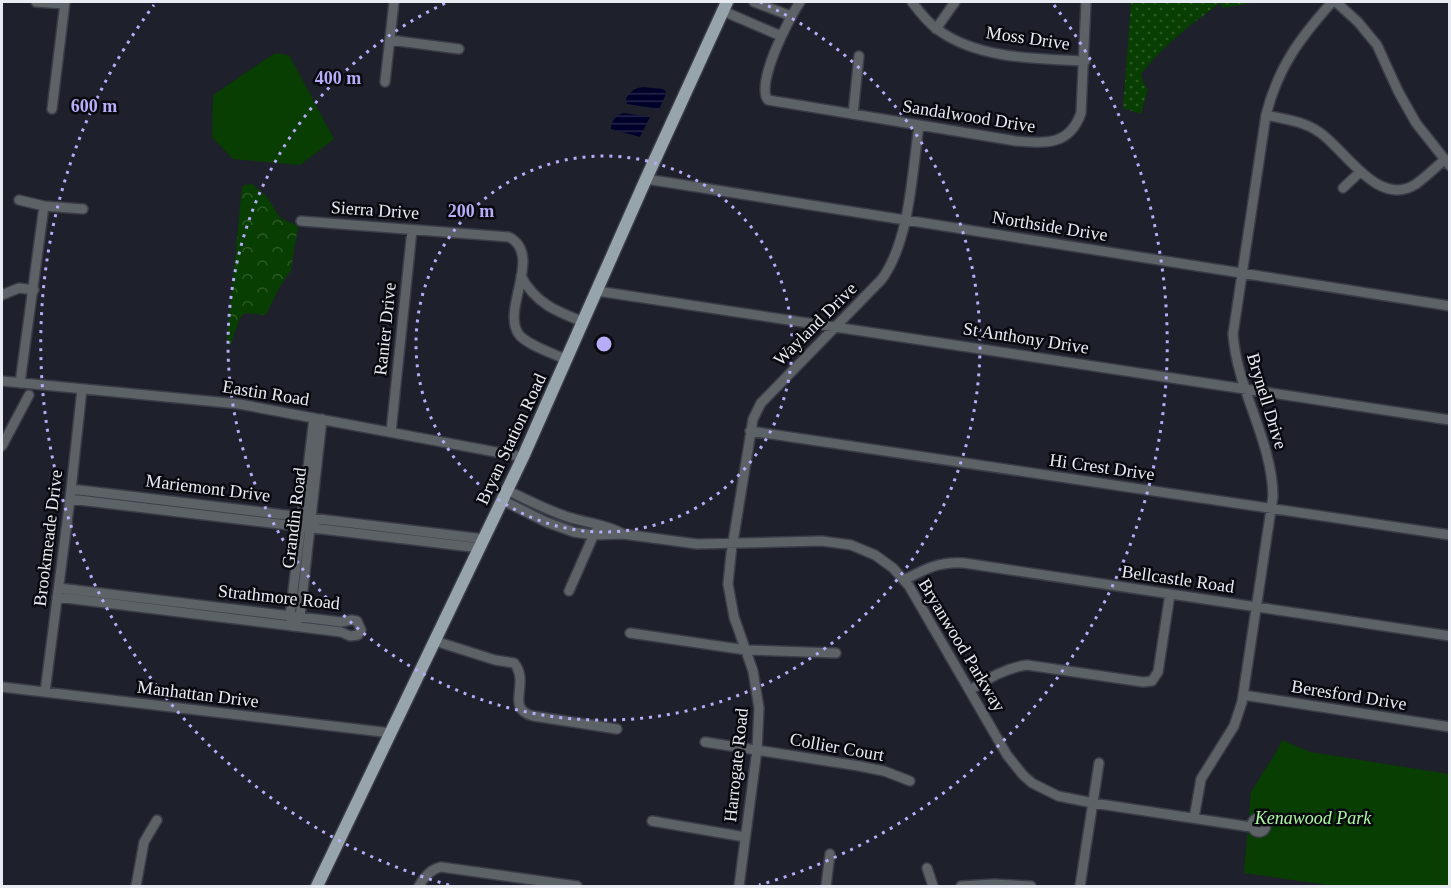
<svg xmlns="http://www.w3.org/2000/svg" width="1451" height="888" font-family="Georgia,serif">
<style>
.grass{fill:url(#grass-dots)}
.forest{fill:url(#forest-crowns)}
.park{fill:#083e01}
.water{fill:url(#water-rules)}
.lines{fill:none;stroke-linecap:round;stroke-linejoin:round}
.minor-casing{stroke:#3a3c47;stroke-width:12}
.major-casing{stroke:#3a3c47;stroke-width:15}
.minor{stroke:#5c6266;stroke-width:9}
.major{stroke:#97a4ac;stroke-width:12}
.ring{fill:none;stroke:#b6acf8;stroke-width:3;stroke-dasharray:3 6}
.labels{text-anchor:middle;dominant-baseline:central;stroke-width:5;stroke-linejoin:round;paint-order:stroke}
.street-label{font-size:18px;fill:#e9ebf3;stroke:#090a0f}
.park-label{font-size:18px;font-style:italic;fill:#acf7a0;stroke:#090a0f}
.centre{fill:#b6acf8;stroke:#090a0f;stroke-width:3}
.ring-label{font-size:18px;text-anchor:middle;font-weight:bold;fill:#b6acf8;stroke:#090a0f;stroke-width:5;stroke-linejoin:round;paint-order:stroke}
</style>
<defs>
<pattern id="grass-dots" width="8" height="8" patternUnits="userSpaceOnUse" patternTransform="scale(1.5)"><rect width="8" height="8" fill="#083e01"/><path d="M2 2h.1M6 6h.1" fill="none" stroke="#2c5a26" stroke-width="1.8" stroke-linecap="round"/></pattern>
<pattern id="forest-crowns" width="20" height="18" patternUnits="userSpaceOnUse" patternTransform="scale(1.5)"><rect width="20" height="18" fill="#083e01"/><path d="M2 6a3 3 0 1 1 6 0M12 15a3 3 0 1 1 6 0" fill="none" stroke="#2c5a26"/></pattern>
<pattern id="water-rules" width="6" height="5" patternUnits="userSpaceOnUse" patternTransform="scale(1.5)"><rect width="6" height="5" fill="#00012a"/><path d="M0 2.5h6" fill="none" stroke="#252649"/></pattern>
</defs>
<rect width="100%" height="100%" fill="#1e202b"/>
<!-- grass -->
<path class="grass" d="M1131,2H1257L1223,8L1220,3C1191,24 1164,45 1141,74L1145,86L1148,89L1141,114L1123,108Z"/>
<!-- forest -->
<path class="forest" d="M252,184L267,197L280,218L298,226L291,270L279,288L266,315L245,313L240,318L230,346L227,340L242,188L244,185Z"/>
<!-- park -->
<path class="park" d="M275,53L289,55L334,139L300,165L233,159L212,137L213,95Z
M1282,740L1310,752L1449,774V886H1335L1244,873L1251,792L1278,749Z"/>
<!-- water -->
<path class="water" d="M643,87L662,89L666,91L665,96L659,109L627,104L626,99C630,92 634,88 643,87Z
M624,113L650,117L640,137L611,129C610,122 617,114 624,113Z"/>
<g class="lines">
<defs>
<path id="minor" d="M36,2L64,4
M754,2L791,16
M800,2C789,18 755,84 768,100L1016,141C1046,144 1070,145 1081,113L1086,2
M912,2C919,11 927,22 937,29C976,59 1038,59 1085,61
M1336,2L1358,22L1377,45L1398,91L1416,123L1450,166
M723,11L781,36
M936,29L955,2
M390,40L459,49
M385,82L394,2
M52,109L65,2
M853,114L859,56
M1266,115C1284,119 1303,121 1319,132C1345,149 1378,209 1416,184C1426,177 1435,168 1444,160
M646,179L1450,306
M1343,188L1360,172
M19,200L44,206L83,209
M301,221L509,237C543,255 502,308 518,333C524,344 555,354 567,360
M521,276C535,303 557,312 584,322
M597,291L1450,420
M2,295L19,288L34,290
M2,381L239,404L523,457
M20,383L44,206
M750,431L1450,535
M391,432L412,230
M2,446L29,395
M71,489L484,539
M507,490C527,500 547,510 568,517C586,523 606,524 623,534
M70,499L480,548
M502,500L546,522L574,532L594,535L623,534L697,544L822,541L851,545L875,555L893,568L909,586L1007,755L1023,775L1032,783L1058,796L1093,803L1251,827
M904,580C925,569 940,561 964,563L1450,636
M569,591L595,532
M57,597L341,632L350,636L358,635L361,630L357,621L352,620L341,622L59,588
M292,621L290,616L314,418
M297,621L300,617L322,419
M630,633L746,650L836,653
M435,641L495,660L514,663C531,683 504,708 533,716L617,729
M2,687L391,733
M970,690C988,679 1005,668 1027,665L1143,682L1152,681L1158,672L1170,594
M45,692L70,499L82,389
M1243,695L1450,727
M705,742L859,766L884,771L910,781
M1252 825a7 7 0 1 1 14 0a7 7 0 1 1-14 0Z
M1194,818L1201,779L1234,726L1242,702L1273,496C1272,440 1237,390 1233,334L1266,115C1278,67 1300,38 1332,2
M652,821L745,837
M927,868L933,886
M136,886L144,842L157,820
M419,886C423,878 431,869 441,867L577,886
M739,886L757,750L759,708L753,671L734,617L728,584L731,554L753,419L761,403L882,279C910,240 912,173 919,125
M826,886L830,854
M961,886L994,884L1031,886
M1080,886L1099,763"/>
<path id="major" d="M317,886L523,457L646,179L727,2"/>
</defs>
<!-- minor casing -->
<use href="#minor" class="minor-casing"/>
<!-- major casing -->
<use href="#major" class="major-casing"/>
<!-- minor -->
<use href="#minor" class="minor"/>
<!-- major -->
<use href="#major" class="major"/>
</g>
<!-- distance rings -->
<g class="ring">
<circle cx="604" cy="344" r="188"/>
<path d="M760 2A376 376 0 1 1 448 2"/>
<path d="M449 885A563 563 0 0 1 154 5M1054 5A563 563 0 0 1 759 885"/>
</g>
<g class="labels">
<!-- street labels -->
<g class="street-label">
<text transform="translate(1028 38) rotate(8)">Moss Drive</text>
<text transform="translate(969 116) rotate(9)">Sandalwood Drive</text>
<text transform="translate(375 210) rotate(4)">Sierra Drive</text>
<text transform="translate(1050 226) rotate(9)">Northside Drive</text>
<text transform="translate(815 324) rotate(-45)">Wayland Drive</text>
<text transform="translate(385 329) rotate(-84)">Ranier Drive</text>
<text transform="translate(1026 338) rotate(9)">St Anthony Drive</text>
<text transform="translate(266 393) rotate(9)">Eastin Road</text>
<text transform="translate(1267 401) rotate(73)">Brynell Drive</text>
<text transform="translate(511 439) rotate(-65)">Bryan Station Road</text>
<text transform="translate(1102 467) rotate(8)">Hi Crest Drive</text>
<text transform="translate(208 488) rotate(7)">Mariemont Drive</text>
<text transform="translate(294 518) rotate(-83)">Grandin Road</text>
<text transform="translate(48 538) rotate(-83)">Brookmeade Drive</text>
<text transform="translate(1178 579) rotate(8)">Bellcastle Road</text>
<text transform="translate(279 597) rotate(6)">Strathmore Road</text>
<text transform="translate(962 645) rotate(59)">Bryanwood Parkway</text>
<text transform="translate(198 694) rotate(7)">Manhattan Drive</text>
<text transform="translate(1349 695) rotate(9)">Beresford Drive</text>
<text transform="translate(837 747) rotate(10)">Collier Court</text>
<text transform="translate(736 765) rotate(-84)">Harrogate Road</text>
</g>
<!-- park labels -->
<g class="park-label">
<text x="1313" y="818">Kenawood Park</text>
</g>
</g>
<circle cx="604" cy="344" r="9" class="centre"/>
<g class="ring-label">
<text x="338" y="84">400 m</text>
<text x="94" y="112">600 m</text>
<text x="471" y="217">200 m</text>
</g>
<!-- border -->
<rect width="1451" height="888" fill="none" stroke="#e9ebf3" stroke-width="6"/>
</svg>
